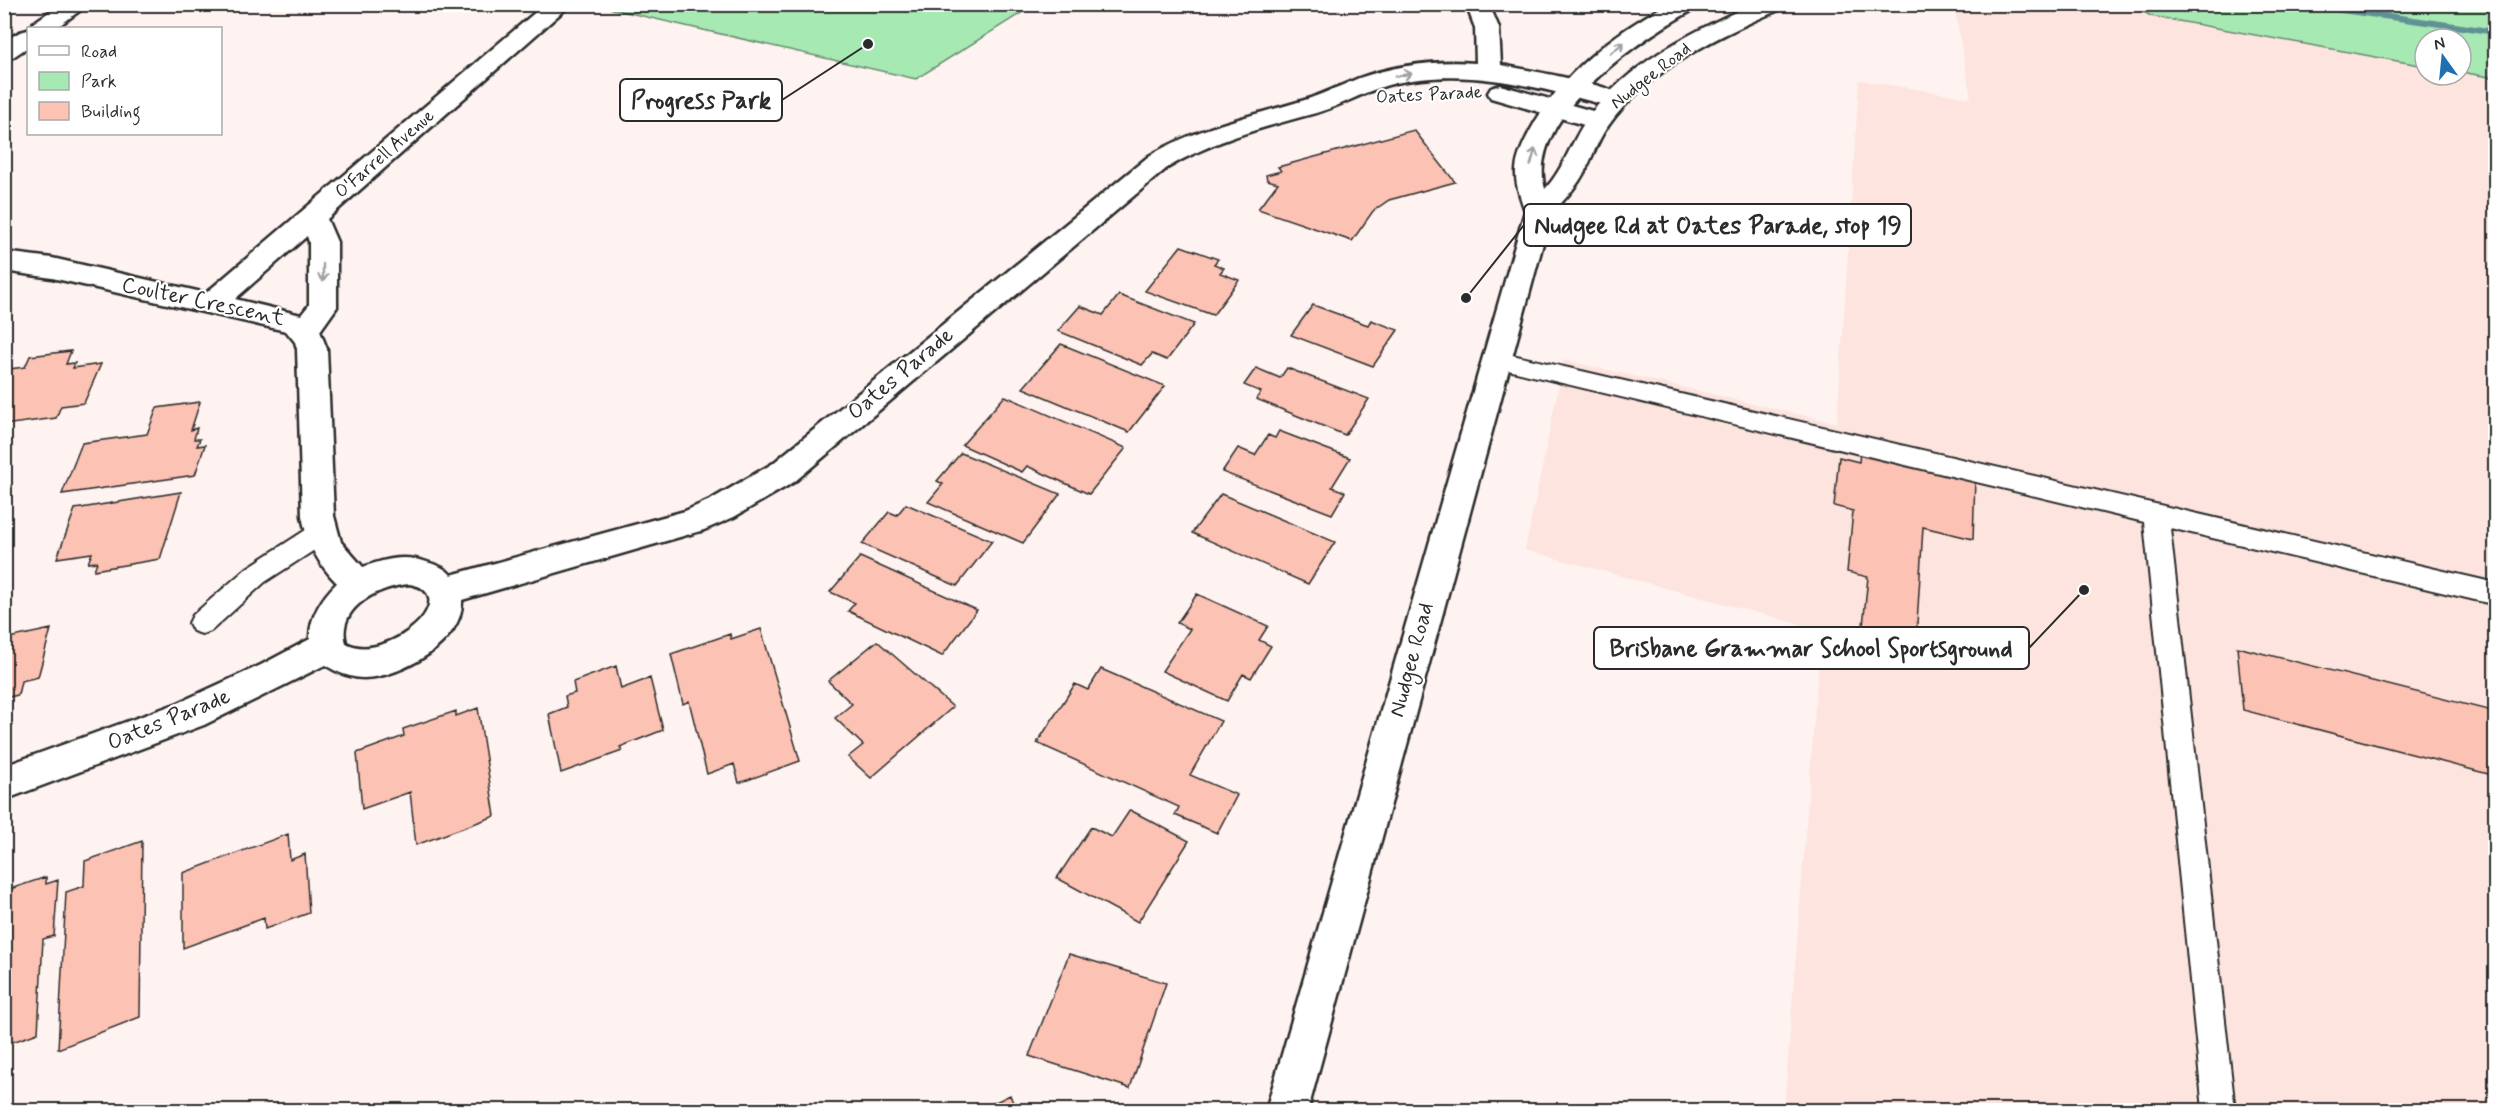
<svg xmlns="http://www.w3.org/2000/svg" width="2500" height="1115" font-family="Mynerve,sans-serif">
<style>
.built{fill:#fde4de}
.green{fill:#a6e9b3;stroke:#688a6f;stroke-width:1.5}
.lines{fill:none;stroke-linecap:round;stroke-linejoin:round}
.stream{fill:#609295;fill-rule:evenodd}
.building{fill:#fcc2b4;stroke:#2b2b2b;stroke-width:1.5}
.service-casing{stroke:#2b2b2b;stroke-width:4}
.minor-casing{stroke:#2b2b2b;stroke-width:5}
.secondary-casing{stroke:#2b2b2b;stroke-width:5}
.service{fill:#fff;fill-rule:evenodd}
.minor{fill:#fff;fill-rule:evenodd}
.secondary{fill:#fff;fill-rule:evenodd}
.oneway{stroke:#a0a0a0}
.labels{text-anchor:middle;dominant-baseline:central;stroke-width:4.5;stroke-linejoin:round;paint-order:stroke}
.far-street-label{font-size:18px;fill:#2b2b2b;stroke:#fff}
.street-label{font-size:22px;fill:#2b2b2b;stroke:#fff}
.leader{fill:none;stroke:#2b2b2b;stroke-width:2}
.callout-dot{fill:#2b2b2b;stroke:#fff;stroke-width:2}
.callout{fill:#fff;stroke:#2b2b2b;stroke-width:2}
.callout-label{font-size:24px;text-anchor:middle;font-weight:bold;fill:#2b2b2b}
</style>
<rect width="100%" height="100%" fill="#fef3f0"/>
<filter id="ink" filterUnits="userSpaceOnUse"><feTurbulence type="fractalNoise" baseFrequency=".0167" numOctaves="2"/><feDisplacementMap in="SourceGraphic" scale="12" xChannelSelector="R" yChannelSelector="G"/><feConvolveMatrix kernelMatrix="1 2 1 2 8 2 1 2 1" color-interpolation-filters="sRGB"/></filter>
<g filter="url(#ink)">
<!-- built -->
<path class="built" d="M1954,5H2131L2151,16L2425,66V75H2461V72L2495,78V1110H1784L1821,630L1525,550L1564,360L1837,423L1859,80L1971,98Z"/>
<!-- green -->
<path class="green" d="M618,5V4L1034,5L916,79L612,9Z
M2131,5H2495V78L2461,72V39H2425V66L2151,16Z"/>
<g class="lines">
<!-- stream -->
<path class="stream" d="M2294,4H2325L2496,29V35L2299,7Z"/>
</g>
<!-- building -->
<path class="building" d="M1414,130L1455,182L1389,200L1373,211L1352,241L1258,209L1278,183L1267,180L1266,175L1281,171L1278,167Z
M1181,246L1218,259L1214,264L1224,268L1220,273L1239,280L1213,315L1145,291Z
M1119,295L1194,324L1167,360L1152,354L1142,365L1058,331L1080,306L1103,315Z
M1313,305L1368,325L1371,320L1398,330L1373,366L1291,335Z
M1061,344L1165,386L1129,432L1023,388Z
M71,351L66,364L75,363L73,368L101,364L84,403L61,406L56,418L4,425V378L9,369L25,367L30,356Z
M1256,368L1280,378L1287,368L1369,399L1345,435L1256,399L1261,392L1244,385Z
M1005,396L1126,448L1089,494L1027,466L1022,472L962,445Z
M200,402L191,430L197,428L194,439H200L197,446L205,445L195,475L62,494L82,443L147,434L157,408Z
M1279,431L1350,458L1332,487L1345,492L1332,514L1222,472L1238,448L1255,455L1268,435L1275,438Z
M1860,451L1975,479L1973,539L1923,527L1916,640L1863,626L1868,577L1847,572L1853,511L1834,506L1839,457L1859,462Z
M961,453L1060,494L1023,543L928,502L943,484L937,481Z
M181,492L160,559L94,570L97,562L88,563L92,553L57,558L75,509Z
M1221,494L1335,542L1308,584L1192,533Z
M906,504L992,541L957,586L862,544L889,512L897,515Z
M860,557L977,610L942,656L848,611L855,603L830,592Z
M1197,594L1268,626L1259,640L1271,646L1251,678L1243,674L1227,701L1162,671L1190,629L1177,623Z
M51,629L38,677L21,681L18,695L4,698V639Z
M761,629L800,761L739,783L734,764L707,774L689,701L683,704L671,654L730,634L731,639Z
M877,641L953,707L871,778L848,757L863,745L835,718L852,704L828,681Z
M2237,647L2496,712V776L2243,710Z
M616,666L621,689L650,678L663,730L620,747L622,751L561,773L549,714L567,707L565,696L575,693L573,682Z
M1101,669L1221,721L1190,775L1237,795L1217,833L1175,815L1179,807L1037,743L1075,684L1088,690Z
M478,708L495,816L416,845L410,792L362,809L357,753L404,736L403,729L456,711V716Z
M1130,810L1189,841L1138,922L1057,878L1091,827L1112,837Z
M288,834L290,860L305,854L309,913L265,929L264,918L183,948V873Z
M142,841L140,1017L58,1049L66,892L84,886L85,861Z
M46,877V884L58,880L54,936L43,939L38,1033L4,1045V891Z
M1069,954L1166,983L1130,1088L1029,1056Z
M1010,1095L1016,1110H979Z"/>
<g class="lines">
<defs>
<path id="service" d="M1495,351L2496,583V605L2170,528L2235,1110H2203L2144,522L1487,365L1484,359L1487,353Z
M321,523L330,526L334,533L330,540L265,582L211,631L202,634L193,631L189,623L193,615L247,568L312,526Z"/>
<path id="minor" d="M61,4H89L56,28H29L33,23Z
M545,4H571L327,219L337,242V307L320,331L327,349L334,516L341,542L363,567C389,558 405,554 430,563C439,566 445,568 451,575L685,511L712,499L772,464L1149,156C1199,126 1253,116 1308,99C1325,93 1342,85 1359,78C1396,65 1437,60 1476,63L1475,28L1466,4H1489L1499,28L1501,65C1522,69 1619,85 1629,100L1625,105L1616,108C1540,88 1467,65 1388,85C1363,92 1341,106 1316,113C1264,127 1214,140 1167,168L794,482L734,517L704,530L462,600C464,642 402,677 364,678C351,678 336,672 325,665L204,725L4,800V766L178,703L261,665L310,639C309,618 322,597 337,583C318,564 307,543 302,516L297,349L295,342L286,331L52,278L4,271V252L52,258L206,293ZM307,236L309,242V305L301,315L235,299ZM410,584C414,585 420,586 423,589C451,610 380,663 346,643C336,606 381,586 410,584Z
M28,30V47L13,57L4,59V41L20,32Z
M1500,85L1607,115L1611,121L1607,127L1598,129L1491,98L1488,93L1491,88Z"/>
<path id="secondary" d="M1668,4H1698L1695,9C1642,37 1525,116 1545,189C1565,168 1572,138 1590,115C1628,65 1686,35 1742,9L1752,4H1784L1781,9C1718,36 1649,69 1608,126C1598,139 1593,156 1585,171C1576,188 1564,200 1551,214L1308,1110H1266L1525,211C1521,199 1516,187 1516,175C1515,161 1523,144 1530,131C1560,75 1613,33 1668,4Z"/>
</defs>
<!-- service casing -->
<use href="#service" class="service-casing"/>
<!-- minor casing -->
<use href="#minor" class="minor-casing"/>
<!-- secondary casing -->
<use href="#secondary" class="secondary-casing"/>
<!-- service -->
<use href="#service" class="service"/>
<!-- minor -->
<use href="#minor" class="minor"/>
<!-- secondary -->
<use href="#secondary" class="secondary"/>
</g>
<!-- one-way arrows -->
<defs><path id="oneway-shaft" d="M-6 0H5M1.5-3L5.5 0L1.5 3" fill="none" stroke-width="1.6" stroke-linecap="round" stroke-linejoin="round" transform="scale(1.5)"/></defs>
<g class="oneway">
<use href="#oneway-shaft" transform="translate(1617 48) rotate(-38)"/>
<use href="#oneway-shaft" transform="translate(1403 75) rotate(-10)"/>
<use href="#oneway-shaft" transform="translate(1533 157) rotate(-74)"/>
<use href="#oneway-shaft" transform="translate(323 273) rotate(90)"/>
</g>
</g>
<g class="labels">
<!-- far-street labels -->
<g class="far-street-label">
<text transform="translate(1651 76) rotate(-38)">Nudgee Road</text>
<text transform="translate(1429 95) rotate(-3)">Oates Parade</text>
<text transform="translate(385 154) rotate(-41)">O'Farrell Avenue</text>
</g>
<!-- street labels -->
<g class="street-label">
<text transform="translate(203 302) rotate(12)">Coulter Crescent</text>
<text transform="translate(901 374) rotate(-40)">Oates Parade</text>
<text transform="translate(1412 660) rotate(-75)">Nudgee Road</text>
<text transform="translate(169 720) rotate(-22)">Oates Parade</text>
</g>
</g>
<!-- callouts -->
<path class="leader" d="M868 44L782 100M1466 298L1524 225M2084 590L2029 648"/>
<g class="callout-dot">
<circle cx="868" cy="44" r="6"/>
<circle cx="1466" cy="298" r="6"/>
<circle cx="2084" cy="590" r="6"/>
</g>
<g class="callout">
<rect x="620" y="79" width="162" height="42" rx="6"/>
<rect x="1524" y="204" width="387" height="42" rx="6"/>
<rect x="1594" y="627" width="435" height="42" rx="6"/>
</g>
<g class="callout-label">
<text x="701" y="108">Progress Park</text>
<text x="1718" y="233">Nudgee Rd at Oates Parade, stop 19</text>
<text x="1811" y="656">Brisbane Grammar School Sportsground</text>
</g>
<!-- margin -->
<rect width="2500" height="1115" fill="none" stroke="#fff" stroke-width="24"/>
<rect x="12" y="12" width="2476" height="1091" fill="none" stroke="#2b2b2b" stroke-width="2" filter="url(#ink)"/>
<!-- legend -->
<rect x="27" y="27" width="195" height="108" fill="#ffffff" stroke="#aaaaaa" stroke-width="1.5"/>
<rect x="39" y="46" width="30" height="9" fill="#ffffff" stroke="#aaaaaa" stroke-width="1.5"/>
<text x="81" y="57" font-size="18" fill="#2b2b2b">Road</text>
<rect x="39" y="72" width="30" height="18" fill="#a6e9b3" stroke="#aaaaaa" stroke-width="1.5"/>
<text x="81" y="87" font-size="18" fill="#2b2b2b">Park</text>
<rect x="39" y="102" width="30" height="18" fill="#fcc2b4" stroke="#aaaaaa" stroke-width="1.5"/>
<text x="81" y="117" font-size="18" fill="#2b2b2b">Building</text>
<!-- north arrow -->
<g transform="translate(2443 57) rotate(345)"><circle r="28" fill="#ffffff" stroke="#aaaaaa" stroke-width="1.5"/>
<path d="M0-4.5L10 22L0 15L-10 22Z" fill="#1f6fb2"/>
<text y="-9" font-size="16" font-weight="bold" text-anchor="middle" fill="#2b2b2b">N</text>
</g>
</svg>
